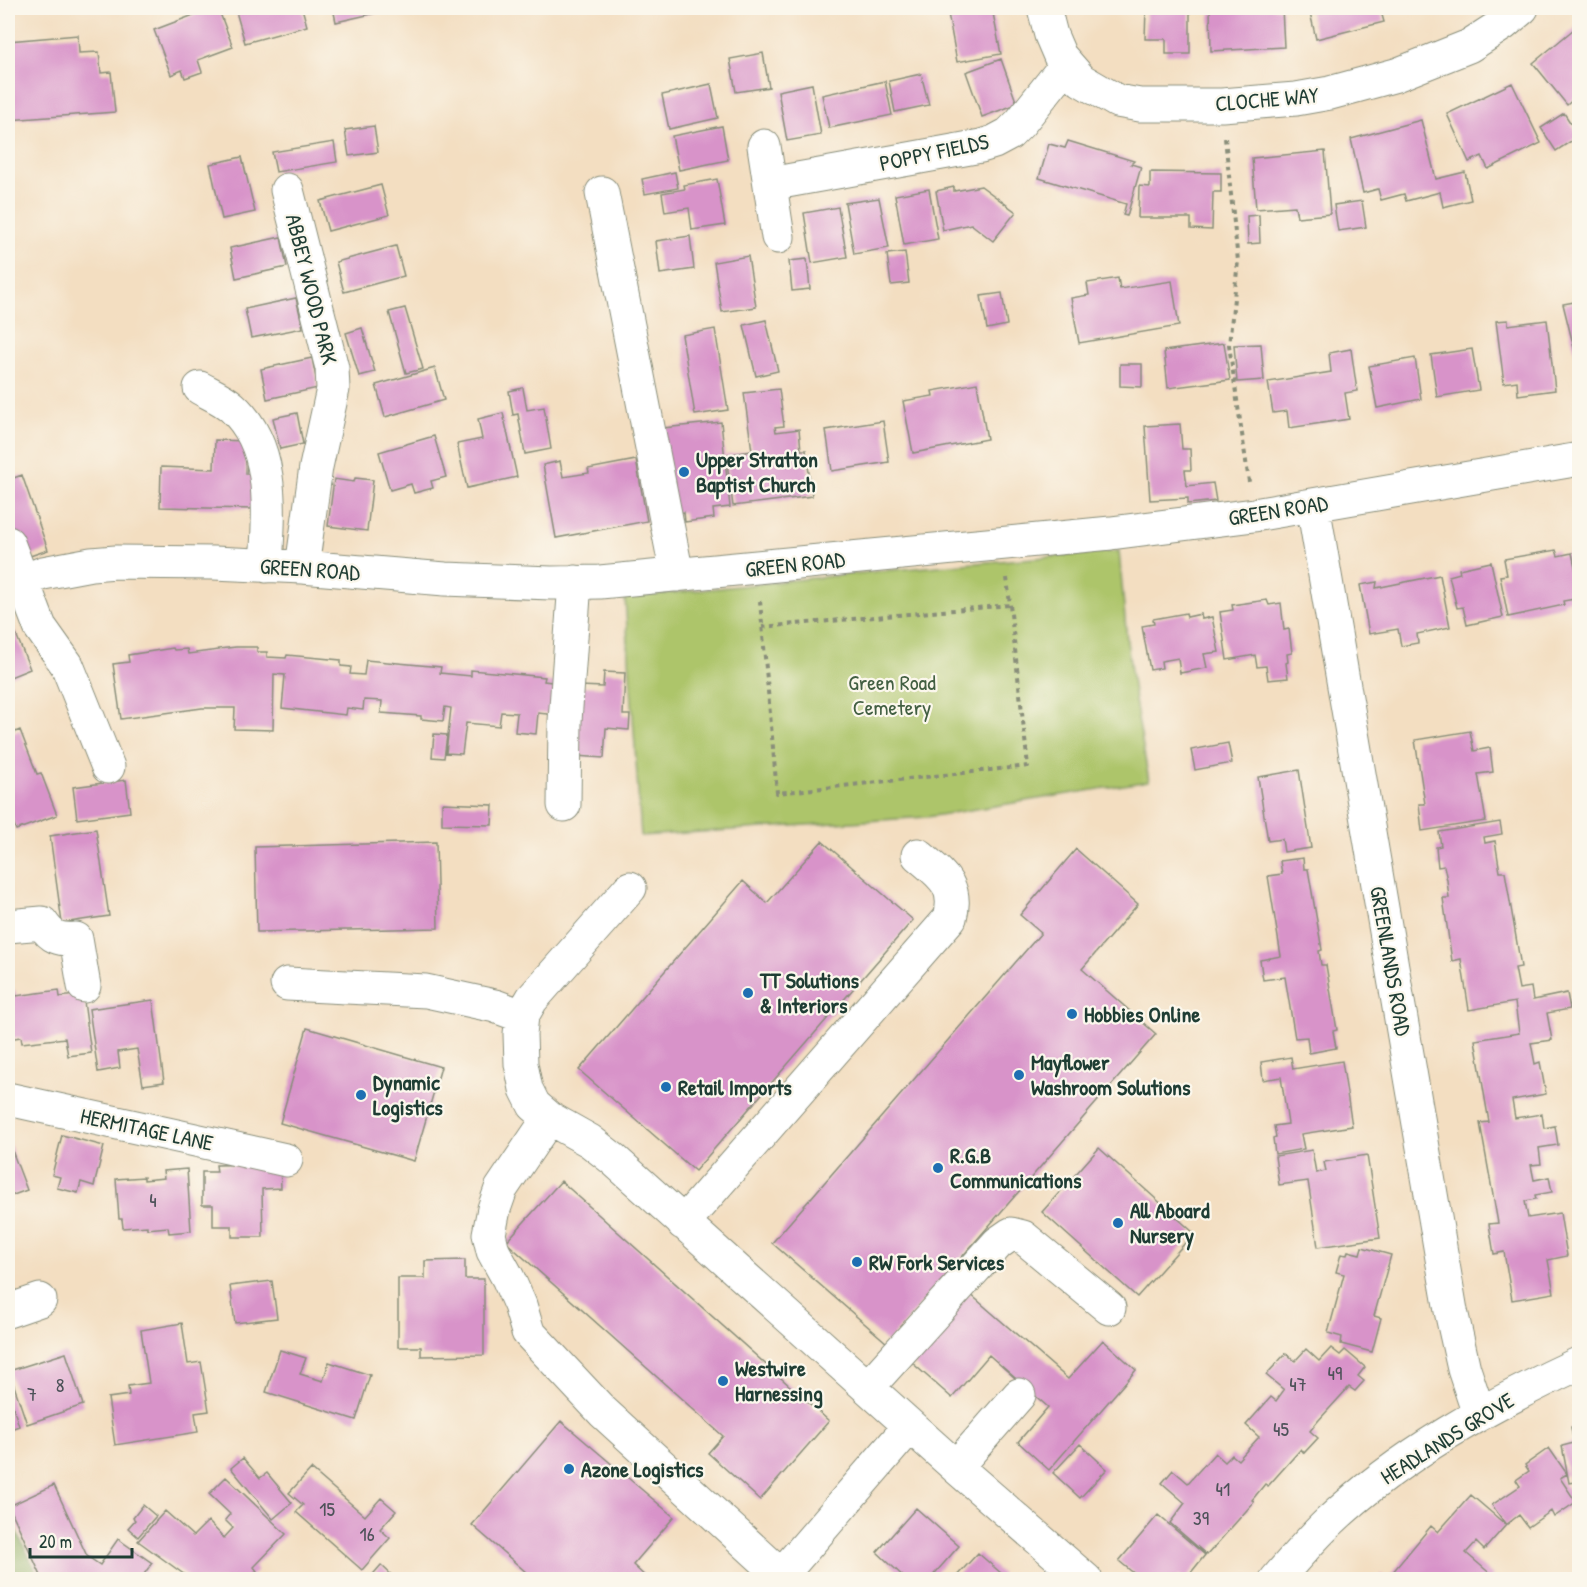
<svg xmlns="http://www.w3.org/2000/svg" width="1587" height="1587" font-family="'Patrick Hand',sans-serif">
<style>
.green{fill:#adc56a;stroke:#66814f;stroke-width:1.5}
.forest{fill:#8aaa5e;stroke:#547449;stroke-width:1.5}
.building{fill:#d893c9}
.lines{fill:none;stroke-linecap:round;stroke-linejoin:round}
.minor-casing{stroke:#898e7a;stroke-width:35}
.path{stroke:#898e7a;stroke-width:4;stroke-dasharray:4.5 4.5;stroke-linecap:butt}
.minor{stroke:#fff;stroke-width:33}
.poi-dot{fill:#1f6fb2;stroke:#fbf7ec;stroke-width:2}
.labels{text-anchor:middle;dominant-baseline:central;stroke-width:4.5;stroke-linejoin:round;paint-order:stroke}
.number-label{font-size:20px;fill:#4d5259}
.street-label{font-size:22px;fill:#1f3d34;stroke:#fbf7ec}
.poi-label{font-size:22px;font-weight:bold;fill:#1f3d34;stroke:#fbf7ec;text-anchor:start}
.park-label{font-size:22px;fill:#425f42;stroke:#fbf7ec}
</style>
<rect width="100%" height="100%" fill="#fbf7ec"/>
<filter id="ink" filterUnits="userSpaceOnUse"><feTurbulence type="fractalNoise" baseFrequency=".0167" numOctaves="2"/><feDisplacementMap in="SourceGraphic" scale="12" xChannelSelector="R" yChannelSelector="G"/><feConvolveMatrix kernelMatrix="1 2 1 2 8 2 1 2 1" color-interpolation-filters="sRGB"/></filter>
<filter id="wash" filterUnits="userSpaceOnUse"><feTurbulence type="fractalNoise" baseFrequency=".008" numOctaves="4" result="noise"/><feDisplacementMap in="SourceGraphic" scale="24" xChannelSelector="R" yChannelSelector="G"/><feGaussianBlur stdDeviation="1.35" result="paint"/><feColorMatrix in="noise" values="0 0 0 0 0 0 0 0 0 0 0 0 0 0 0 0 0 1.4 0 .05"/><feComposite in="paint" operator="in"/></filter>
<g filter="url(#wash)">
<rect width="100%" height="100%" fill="#f3dec1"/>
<!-- green -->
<path class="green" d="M1119,551L1127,641L1135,701L1149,781L927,817L641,836L625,598L880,571Z"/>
<!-- forest -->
<path class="forest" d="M8,1514L40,1579H8Z"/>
<g id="blocks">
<!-- building -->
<path class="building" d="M212,8H218L233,47L198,60L202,72L185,78L182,70L171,75L154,30Z
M235,8H302L307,26L245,43Z
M333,8H385V11L336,22Z
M947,8H992L1001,54L957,62Z
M1146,8H1190V54H1166V39H1145Z
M1210,8H1282L1284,47L1211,51Z
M1309,8H1380L1384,22L1316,39Z
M1580,24V99L1577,96L1567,105L1533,63Z
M78,35L79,53L99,52L101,73L111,72L115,112L8,120V41Z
M763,53L769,87L736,92L730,59Z
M1001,59L1017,104L982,117L966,72Z
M921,74L929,105L895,112L889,81Z
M885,81L892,115L829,128L822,95Z
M1512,83L1541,143L1488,169L1482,156L1469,162L1447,114Z
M711,84L718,118L669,129L662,95Z
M812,84L821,135L787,141L778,91Z
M1564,113L1579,136L1556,151L1541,128Z
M1421,120L1436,179L1465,172L1471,200L1443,207L1440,192L1406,201L1404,194L1381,200L1378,189L1363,193L1351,139Z
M374,126L378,152L349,156L345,130Z
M722,126L728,160L679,170L672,136Z
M1068,141L1134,161L1131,164L1141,167L1127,216L1123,215L1126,204L1039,178L1049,144L1065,148Z
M334,142L337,162L276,172L272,152Z
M1325,151L1330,214L1297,217L1295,206L1256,209L1252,158Z
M242,157L255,212L222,219L210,164Z
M675,172L678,188L645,194L642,179Z
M1150,172L1221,173V192H1213L1212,230L1191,229V218H1138L1139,186L1150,187Z
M717,179L725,225L692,230L689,208L665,212L662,193L685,189L684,185Z
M381,185L389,215L328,231L320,201Z
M981,186L1016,212L993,241L971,224L943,230L936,191L954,187V191Z
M929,189L938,239L904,245L895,195Z
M879,198L889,248L854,254L845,203Z
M1362,201L1366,227L1338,231L1334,205Z
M838,207L847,257L812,263L804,213Z
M1259,215L1260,243L1248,244L1247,216Z
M690,236L694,269L660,274L656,241Z
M281,237L287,267L236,278L230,248Z
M396,246L404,276L344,292L336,262Z
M905,252L909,283L891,285L887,254Z
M748,256L756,307L722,312L714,262Z
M807,259L810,289L792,291L789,261Z
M1118,278L1120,289L1172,281L1179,326L1079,343L1071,298L1089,295L1087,283Z
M1002,293L1007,325L987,329L981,296Z
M296,298L303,328L251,338L245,309Z
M1580,301V368H1579L1563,304Z
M405,308L423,369L406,373L389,312Z
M766,320L778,371L756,376L744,325Z
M1508,320V325L1547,320L1555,390L1518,395L1517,381L1504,383L1496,321Z
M362,328L375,372L359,376L346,333Z
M715,329L728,410L695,415L682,335Z
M1224,343L1230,380L1168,388L1164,351Z
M1261,344L1264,380L1237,382L1234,345Z
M1351,349L1357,391L1345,393L1349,419L1289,428L1287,411L1273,413L1268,382L1331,372L1329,353Z
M1472,349L1479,390L1437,397L1431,355Z
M312,358L318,388L267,399L261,369Z
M1415,358L1421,399L1377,408L1369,366Z
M1120,364H1142V387L1120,386Z
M435,368L444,400L385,417L376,385Z
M977,383L987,439L913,453L903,401L933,396L932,391Z
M523,388L527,410L544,407L551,449L525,454L518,414L513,415L509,391Z
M779,389L784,426L775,427L776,432L799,429L801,450H806L812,496L733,506L726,455L752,451L744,393Z
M297,413L303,444L280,449L273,418Z
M503,413L517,477L467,488L457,444L482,439L478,419Z
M883,421L889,462L832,471L826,430Z
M721,422L730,507L713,509L714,518L685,522L684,512L672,513L663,428Z
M1180,424L1182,449H1190L1191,470H1185L1187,486L1213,483L1216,501L1188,504V498L1150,500L1145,426Z
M434,436L446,477L431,481L433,488L414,493L411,484L390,490L379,452Z
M215,440L247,441L246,474H255L254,509L160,507L161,467L214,469Z
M636,460L647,521L556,538L543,465L560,461L563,477L589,473L588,469Z
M22,475L48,550L21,559L8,520V480Z
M355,478L373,480L367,531L328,526L334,479L354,482Z
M1556,550L1558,556L1572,553L1580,589V598L1563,601L1564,605L1508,617L1500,576L1507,575L1504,559Z
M1491,562L1503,617L1467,625L1463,607L1457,608L1449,576L1460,573L1459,569Z
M1440,575L1450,627L1417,634L1418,643L1401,646L1398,629L1369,634L1360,585L1377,582L1376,588Z
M1267,600L1269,605L1281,603L1284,630L1289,629L1292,653L1287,654L1288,662L1286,663L1288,678L1268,680L1266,666L1257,667L1255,655L1227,660L1220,612L1233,610L1232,605Z
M1186,613L1187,617L1201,614L1202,619L1212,617L1219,652L1204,654L1207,668L1180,673L1178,658L1161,661L1162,668L1150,670L1142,626L1154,624L1153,619Z
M14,629L30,669L8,678V632Z
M236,647H257V652H267V657L286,658L287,655L341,660V666L351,667L350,674L364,675L366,660L441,667L440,673L471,676V670L545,677L544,681L560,683L557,715L538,713L536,734L515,732L517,713L501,712L499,726L466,723L462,754L446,753L451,708L445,707L443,721L421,719V716L381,713L382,701L364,700L363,710L347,708L346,715L282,708L285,675L274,674L273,730L234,729L235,708H202L121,719L113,664L129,662L128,655L173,648L174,650L187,649L188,654L219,650L218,649Z
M604,672L625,673L623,715H630L629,730L606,728L604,758L576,756L580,686L603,687Z
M20,730L37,774L41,773L57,815L16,830L8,807V735Z
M1470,731L1474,751L1490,748L1493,772L1478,774L1486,821L1422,831L1419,804H1425L1415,740Z
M434,734L447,735L444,758L432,757Z
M1228,743L1232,763L1195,770L1191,750Z
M1299,770L1311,848L1284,852L1282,839L1268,841L1258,777Z
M126,780L130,812L77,819L73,787Z
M442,803L493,805L492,825L442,824Z
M1500,822L1502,834L1484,837L1485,843L1495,841L1500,872H1505L1521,967L1515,968L1519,989L1531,987L1533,1000L1567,993L1570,1009L1547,1013L1552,1040L1531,1043L1535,1064L1540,1062L1546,1094L1512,1100L1515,1118L1542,1114L1544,1128L1555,1126L1558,1145L1539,1148L1541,1164L1531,1165L1534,1180L1549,1177L1552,1192L1535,1195L1536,1199L1525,1201L1528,1218L1560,1213L1567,1256L1548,1260L1554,1293L1512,1300L1504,1252L1494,1254L1489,1224L1498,1223L1480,1123L1489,1122L1475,1040L1519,1033L1517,1018L1515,1002L1469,1010L1461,959L1452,961L1443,898H1449L1447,880L1444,866L1438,867L1436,847L1441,846L1439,832Z
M96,829L109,916L62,923L50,836Z
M822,841L913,920L695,1171L579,1070L743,881L767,903Z
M436,842L438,928L257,932L255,847Z
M1076,849L1138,904L1082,969L1156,1034L887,1343L772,1243L1041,933L1020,915Z
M1303,858L1304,869H1308L1322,950L1319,951L1321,965H1326L1337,1030L1333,1031L1336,1048L1309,1053L1307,1037L1295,1038L1285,977L1263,980L1260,960L1281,956L1268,876L1282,874L1280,861Z
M15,990L16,996L59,990L60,997L83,994L91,1053L68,1056L65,1038L22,1043L21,1037L8,1039V991Z
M153,1000L164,1082L143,1085L137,1049L118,1052L120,1068L98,1072L89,1009Z
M307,1028L441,1067L414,1161L280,1123Z
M1291,1057L1293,1069L1342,1061L1352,1126L1301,1134L1304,1149L1275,1154L1273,1138L1276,1137L1274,1126L1288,1124L1281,1077L1263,1080L1261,1062Z
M62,1135L104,1146L94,1186L81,1182L78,1193L57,1188L60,1177L52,1175Z
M8,1140L27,1190L8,1197Z
M1099,1148L1194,1233L1137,1297L1042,1212Z
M1312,1150L1316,1173L1326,1171L1324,1162L1367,1155L1380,1238L1318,1247L1308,1181L1279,1185L1275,1156Z
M280,1164L281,1188L262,1189L263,1237H232V1226H213V1205H202V1172H217L216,1165Z
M187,1169L191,1231L169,1233L168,1227L147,1229V1226L123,1228L122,1219H119L116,1179L144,1177V1180L164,1178L163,1171Z
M561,1181L829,1421L760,1500L708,1453L723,1436L506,1242Z
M1362,1247L1391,1255L1374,1316L1381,1318L1372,1352L1341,1344L1342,1337L1328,1333L1344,1274L1336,1272L1341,1254L1347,1255L1348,1251L1360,1254Z
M465,1260V1279H484V1355L421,1356V1347H398V1278H425V1261Z
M272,1281L277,1318L235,1323L230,1286Z
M969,1293L1068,1379L1103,1340L1136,1370L1049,1470L1018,1442L1048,1407L989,1355L952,1398L910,1361Z
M182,1323L188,1364L201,1362L209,1411L195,1413L198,1432L115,1445L108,1398L129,1395L128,1386L149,1383L141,1330Z
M1331,1348L1340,1355L1345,1350L1365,1367L1358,1376L1364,1381L1355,1391L1349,1387L1318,1421L1310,1431L1318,1438L1304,1453L1301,1449L1268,1486L1265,1484L1252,1500L1254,1502L1207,1555L1170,1523L1185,1503L1162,1483L1173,1470L1188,1483L1215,1453L1225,1462L1232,1455L1238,1460L1259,1437L1246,1425L1271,1397L1276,1401L1284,1390L1266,1375L1286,1353L1295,1361L1306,1349L1319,1361Z
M280,1350L306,1358L300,1374L323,1381L329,1362L370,1375L356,1420L266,1392Z
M66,1353L83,1405L27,1424L9,1371Z
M8,1391L19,1426L8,1430Z
M561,1421L674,1517L633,1565L649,1580H535L472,1525Z
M1580,1425V1481L1569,1483L1562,1446L1574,1443L1571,1427Z
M1080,1444L1107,1469L1080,1498L1053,1473Z
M1549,1448L1567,1474L1560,1478L1576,1502L1554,1517L1551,1511L1528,1527L1519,1515L1506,1525L1492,1505L1520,1486L1516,1480L1529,1471L1525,1465Z
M243,1458L260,1478L267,1473L292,1503L273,1519L231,1468Z
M311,1469L365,1516L381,1498L396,1511L380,1529L390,1538L362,1570L296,1512L303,1505L289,1493Z
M226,1477L286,1534L254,1567L257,1571L247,1580H192L138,1541L165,1511L193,1536L208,1521L224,1538L233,1528L225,1520L230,1514L209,1494Z
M54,1485L87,1556L100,1565L118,1539L152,1563L140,1580H43L9,1506Z
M1471,1495L1506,1525L1484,1550L1476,1542L1466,1553L1493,1576L1490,1580H1377L1381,1574L1387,1579L1431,1526L1438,1532Z
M143,1505L156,1516L138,1537L128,1528L135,1520L133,1518Z
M916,1508L959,1546L929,1580H907L877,1552Z
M1158,1515L1205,1555L1185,1580L1179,1576L1176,1580H1142L1119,1561Z
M978,1553L1002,1574L997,1580H953Z
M381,1565L397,1580H368Z"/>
</g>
</g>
<g filter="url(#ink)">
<use href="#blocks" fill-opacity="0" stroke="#898e7a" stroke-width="1.5"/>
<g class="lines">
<defs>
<path id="minor" d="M1044,8L1051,35L1060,56L1081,80L1117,101L1140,105H1222L1296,99L1330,93L1396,75L1469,46L1503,24L1522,8
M764,146L778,237
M770,184L981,146L994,142L1009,134L1020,123L1066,65
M287,190L332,368L333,389L316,467L302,567
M602,193L677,575
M200,388C211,394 223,399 232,407C276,447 269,512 266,566
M1313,505L1451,1311L1464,1369L1479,1414
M8,543L40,627L67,665L108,767
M8,587L43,573L91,564L116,562L214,563L302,567L445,579L551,583L600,582L1111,533L1254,515L1580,459
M564,805L565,721L575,582
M630,888L532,999L522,1016L520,1034L521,1064L526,1089L534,1105L549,1118L590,1141L613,1159L956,1467L1086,1580
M8,926L42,923C52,938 59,940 76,939L84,986
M287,984L426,991L495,1006L522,1016
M8,1099L286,1160
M549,1118L501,1189L494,1209L489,1234L493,1251L508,1278L520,1305L528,1332L603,1412L781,1575
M683,1223L950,918C959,885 941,875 918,855
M8,1311L40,1300
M868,1387L998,1243L1011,1234L1023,1237L1109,1308
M956,1467L1019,1395
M777,1580L910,1426
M1276,1580C1293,1560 1310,1540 1329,1522C1401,1454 1490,1405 1580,1363"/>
</defs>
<!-- minor casing -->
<use href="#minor" class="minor-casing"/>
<!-- path -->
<path class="path" d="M1225,138L1238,261L1229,345L1249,482
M760,601L777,793L1028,766L1007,578
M762,627L1010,605
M8,1579V1580"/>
<!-- minor -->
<use href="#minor" class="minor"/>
</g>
</g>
<!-- markers -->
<g class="poi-dot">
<circle cx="684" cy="472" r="6"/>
<circle cx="748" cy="993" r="6"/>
<circle cx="1072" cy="1014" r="6"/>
<circle cx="1019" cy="1075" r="6"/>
<circle cx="666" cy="1087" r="6"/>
<circle cx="361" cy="1095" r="6"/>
<circle cx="938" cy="1168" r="6"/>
<circle cx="1118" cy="1223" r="6"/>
<circle cx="857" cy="1262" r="6"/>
<circle cx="723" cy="1381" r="6"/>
<circle cx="569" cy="1469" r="6"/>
</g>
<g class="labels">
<!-- number labels -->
<g class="number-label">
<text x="153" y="1199">4</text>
<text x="1335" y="1372">49</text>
<text x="1298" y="1383">47</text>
<text x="60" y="1384">8</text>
<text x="32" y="1393">7</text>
<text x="1281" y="1428">45</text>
<text x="1223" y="1488">41</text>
<text x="327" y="1508">15</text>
<text x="1201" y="1517">39</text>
<text x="367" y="1533">16</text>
</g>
<!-- street labels -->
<g class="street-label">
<text transform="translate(1267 99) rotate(-5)">CLOCHE WAY</text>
<text transform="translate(934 152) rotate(-12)">POPPY FIELDS</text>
<text transform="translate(312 289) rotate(76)">ABBEY WOOD PARK</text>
<text transform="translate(1278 510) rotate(-9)">GREEN ROAD</text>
<text transform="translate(795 564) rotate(-6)">GREEN ROAD</text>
<text transform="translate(310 569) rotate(4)">GREEN ROAD</text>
<text transform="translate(1391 961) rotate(80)">GREENLANDS ROAD</text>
<text transform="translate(147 1129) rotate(12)">HERMITAGE LANE</text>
<text transform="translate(1447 1438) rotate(-32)">HEADLANDS GROVE</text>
</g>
<!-- poi labels -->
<g class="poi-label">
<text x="696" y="459">Upper Stratton<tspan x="696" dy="25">Baptist Church</tspan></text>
<text x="760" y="980">TT Solutions<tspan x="760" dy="25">&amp; Interiors</tspan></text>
<text x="1084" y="1014">Hobbies Online</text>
<text x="1031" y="1062">Mayflower<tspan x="1031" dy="25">Washroom Solutions</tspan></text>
<text x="373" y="1082">Dynamic<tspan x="373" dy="25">Logistics</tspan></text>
<text x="678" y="1087">Retail Imports</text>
<text x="950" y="1155">R.G.B<tspan x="950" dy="25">Communications</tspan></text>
<text x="1130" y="1210">All Aboard<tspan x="1130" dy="25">Nursery</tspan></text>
<text x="869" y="1262">RW Fork Services</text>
<text x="735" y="1368">Westwire<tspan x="735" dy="25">Harnessing</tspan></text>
<text x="581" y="1469">Azone Logistics</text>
</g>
<!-- park labels -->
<g class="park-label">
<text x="892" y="682">Green Road<tspan x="892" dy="25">Cemetery</tspan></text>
</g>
</g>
<!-- margin -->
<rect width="1587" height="1587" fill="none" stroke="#fbf7ec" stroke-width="30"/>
<!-- scale -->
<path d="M30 1548v9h102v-9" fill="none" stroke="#1f3d34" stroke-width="3"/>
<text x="39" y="1548" font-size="18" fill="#1f3d34" stroke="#fbf7ec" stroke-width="4.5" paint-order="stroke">20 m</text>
</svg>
